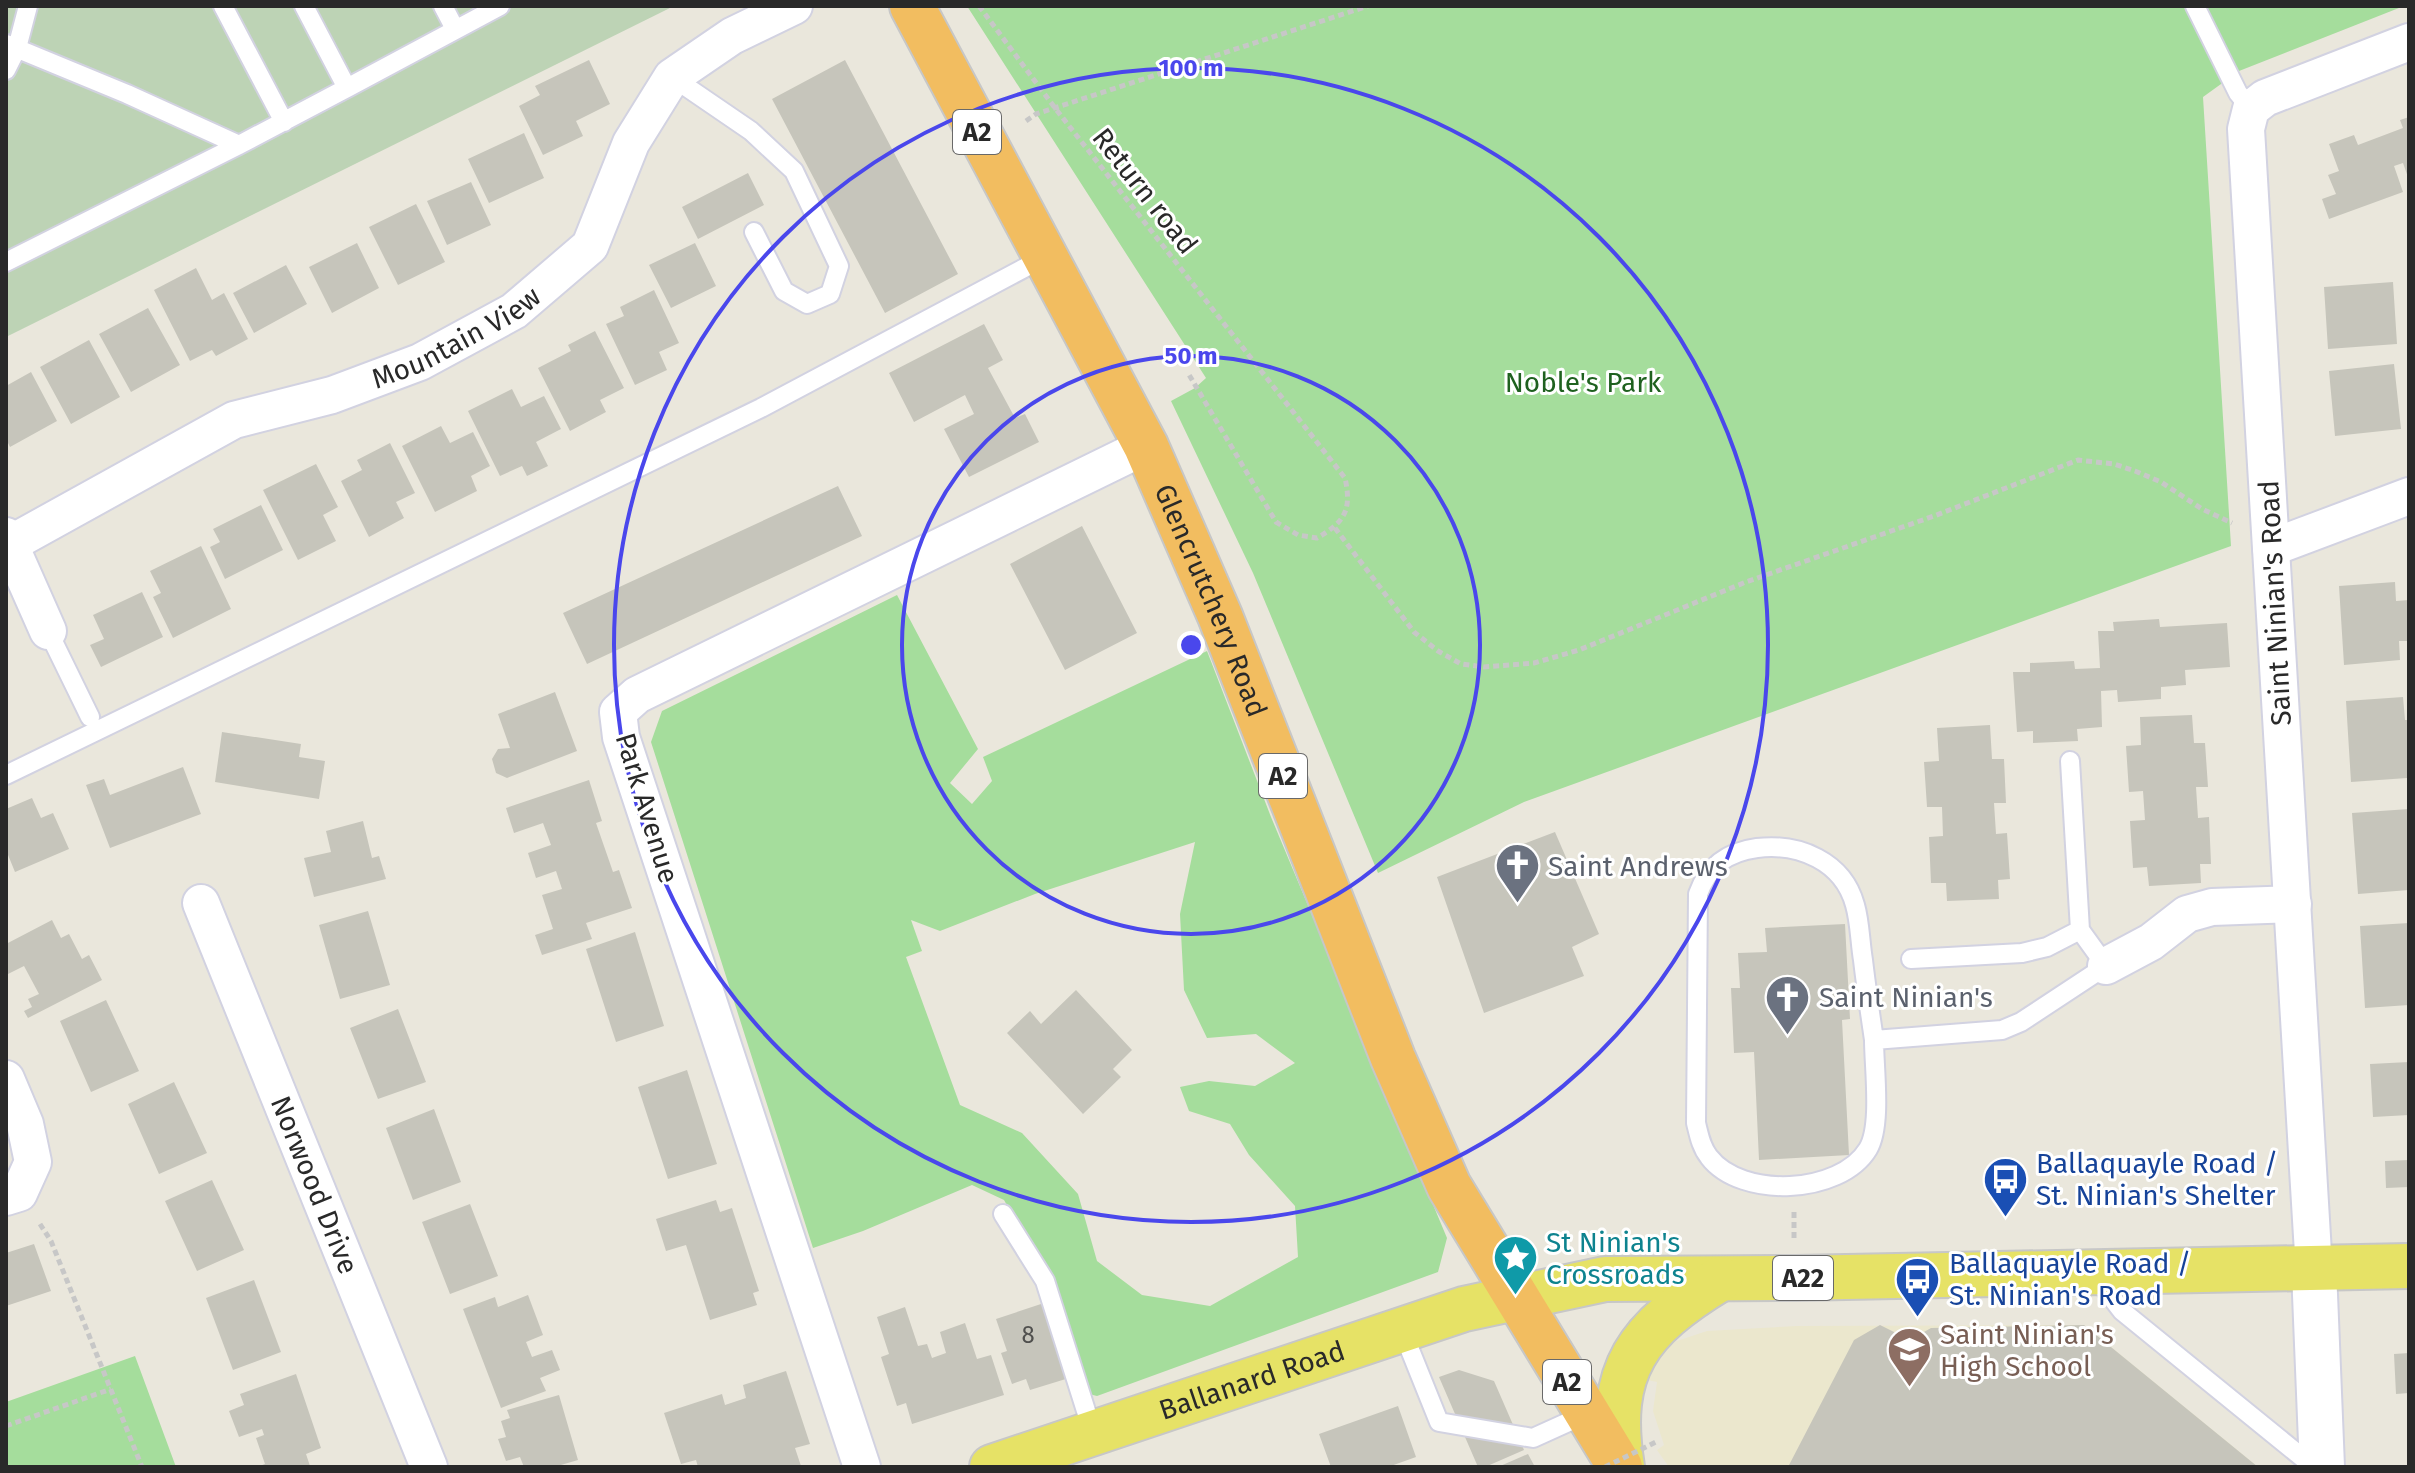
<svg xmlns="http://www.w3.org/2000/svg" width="2415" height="1473" font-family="'Fira Sans',sans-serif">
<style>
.education{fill:#ebe7cd}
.green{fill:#a5dd9c;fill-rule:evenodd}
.cemetery{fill:#bdd3b5}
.building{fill:#c6c5bb}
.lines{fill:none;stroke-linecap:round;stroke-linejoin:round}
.lane-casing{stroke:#d2d2e1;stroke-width:22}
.street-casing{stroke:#d2d2e1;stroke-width:40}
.secondary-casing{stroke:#d2d2e1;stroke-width:48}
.primary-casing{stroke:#c7c7c7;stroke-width:48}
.highway-casing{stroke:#c7c7c7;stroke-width:48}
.path{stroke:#c7c7c7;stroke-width:5;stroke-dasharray:6 4;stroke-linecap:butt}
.lane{stroke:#fff;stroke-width:18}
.street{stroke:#fff;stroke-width:36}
.secondary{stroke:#fff;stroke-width:44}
.primary{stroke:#e6e266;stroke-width:44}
.highway{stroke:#f2bd60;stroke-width:44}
.path-bridge{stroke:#c7c7c7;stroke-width:5;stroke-dasharray:6 4;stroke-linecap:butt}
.ring{fill:none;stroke:#4a47ec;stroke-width:4}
.labels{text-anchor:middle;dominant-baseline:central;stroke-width:6;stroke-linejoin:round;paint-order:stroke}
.number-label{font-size:24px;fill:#50504e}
.shield{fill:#fff;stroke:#696969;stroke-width:2}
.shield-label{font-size:26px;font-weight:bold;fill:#292929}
.street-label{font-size:28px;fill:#292929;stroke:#fff}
.park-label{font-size:28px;fill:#1f611f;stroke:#fff}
.worship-label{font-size:28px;fill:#5b616d;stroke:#fff;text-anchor:start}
.transit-label{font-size:28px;fill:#164399;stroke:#fff;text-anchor:start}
.culture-label{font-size:28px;fill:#0d838f;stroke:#fff;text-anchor:start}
.education-label{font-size:28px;fill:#785e54;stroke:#fff;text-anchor:start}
.centre{fill:#4a47ec;stroke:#fff;stroke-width:4}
.ring-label{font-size:24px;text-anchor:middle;font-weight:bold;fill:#4a47ec;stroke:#fff;stroke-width:6;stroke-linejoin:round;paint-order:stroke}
</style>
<rect width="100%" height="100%" fill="#eae7dc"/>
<!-- education -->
<path class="education" d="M2084,1325L2258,1467H1669L1657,1450L1664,1445L1653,1411L1657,1382L1647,1380L1656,1361L1674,1342L1707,1331L1797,1326Z"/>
<!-- green -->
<path class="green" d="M967,6H2404L2239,71L2203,97L2231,546L1524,802L1378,873L1253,573L1171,401L1195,388L1206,378Z
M897,595L978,749L950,783L972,804L992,781L983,757L1207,651L1271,817L1447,1238L1438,1272L1097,1396L1085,1393L1025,1237L1004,1200L972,1185L863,1231L813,1248L651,742L662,711ZM1195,842L1180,914L1184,990L1207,1038L1256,1034L1295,1063L1255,1086L1209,1081L1180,1087L1189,1111L1230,1124L1249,1155L1295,1206L1298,1257L1210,1306L1142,1295L1097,1261L1078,1194L1022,1133L960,1105L906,957L922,951L911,920L940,931L1035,894Z
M135,1356L176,1467H6V1402Z"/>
<!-- cemetery -->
<path class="cemetery" d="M6,6H674L6,337Z"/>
<!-- building -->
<path class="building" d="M589,60L610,104L576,121L583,136L543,155L519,106L540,95L535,86Z
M845,60L958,274L885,313L772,99Z
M2409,117V180L2403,163L2394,166L2403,192L2329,219L2322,199L2336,194L2328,175L2339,171L2329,144L2354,135L2358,145L2403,128L2400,120Z
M524,133L544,178L489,203L468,159Z
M748,173L764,205L698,239L682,207Z
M471,182L491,225L447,245L427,201Z
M416,204L445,262L398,285L369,227Z
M357,243L379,288L332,313L309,267Z
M695,243L716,286L671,308L649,265Z
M286,265L307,304L254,333L233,293Z
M196,268L212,300L224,293L248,339L216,356L212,350L190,361L154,290Z
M2393,282L2397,344L2328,349L2324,287Z
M654,290L679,343L659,352L667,370L635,385L606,324L624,316L620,307Z
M148,308L180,365L131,392L99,334Z
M984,324L1003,360L988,368L1015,418L1025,414L1039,442L969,477L944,429L974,414L965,395L914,422L889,373Z
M595,331L624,388L600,400L606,412L570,431L538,368L571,351L568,345Z
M89,340L120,397L71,424L40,367Z
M2394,364L2401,429L2335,436L2329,371Z
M31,372L57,421L10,447L6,439V386Z
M512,389L521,407L544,396L561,429L536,442L548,466L527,476L522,466L500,476L468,411Z
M441,426L450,443L473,432L490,466L471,476L477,491L435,512L402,446Z
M390,443L415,493L396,502L404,518L369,537L341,481L362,470L357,460Z
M316,464L338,507L323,515L336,541L298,560L263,490Z
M838,486L862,536L587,664L563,613Z
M261,505L283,550L225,579L210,547L220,542L213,529Z
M1082,526L1137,633L1065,670L1010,564Z
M201,546L231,609L173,638L153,597L161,593L150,571Z
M2395,582L2396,601L2409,600V641H2399L2400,660L2344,665L2339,586Z
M142,592L163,637L101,667L90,645L104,639L93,615Z
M2159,619L2160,627L2227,623L2230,667L2185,670L2186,685L2161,687V699L2118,702L2117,690L2101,691L2102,727L2077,729L2078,741L2033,743V731L2017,732L2013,672H2030V663L2074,661L2075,669L2100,668L2098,631H2114L2113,622Z
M555,692L577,751L507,778L496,773L492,759L498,749L510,748L498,714Z
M2403,697L2405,720H2409L2407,778L2351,782L2346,701Z
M2192,715L2194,743H2205L2208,787H2196L2198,818L2209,817L2211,864H2200L2201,883L2149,886L2147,867L2133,868L2130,821L2145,820L2143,791L2129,792L2126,746L2141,745L2140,717Z
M1990,725L1992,759H2004L2006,803H1994L1996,834L2007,833L2010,879L1998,880L1999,899L1947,901L1946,883H1931L1929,837L1943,836L1942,807H1927L1924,762L1939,761L1937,728Z
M222,732L301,744L299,757L325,761L319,799L215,782Z
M183,767L201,814L110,848L86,785L104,779L110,795Z
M589,780L602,821L596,823L613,872L619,870L632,908L586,923L592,939L542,955L535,935L553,929L542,895L562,889L556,871L536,878L528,853L551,845L543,823L514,833L506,808Z
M32,798L41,818L53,813L69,849L15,872L6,850V809Z
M2409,809V890L2358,894L2352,813Z
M363,821L372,858L379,856L386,879L314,897L304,858L331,852L326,831Z
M1555,832L1599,934L1572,947L1584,976L1484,1013L1437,877Z
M368,911L390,985L340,999L319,925Z
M52,920L61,938L69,934L82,959L89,955L102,980L28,1018L24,1011L32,1007L28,999L39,994L24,966L6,975V944Z
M2409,923V1005L2365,1008L2360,926Z
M1845,924L1850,1019L1842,1020L1849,1155L1759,1160L1754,1052L1734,1053L1731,988H1740L1738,953L1767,952L1765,928Z
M635,932L664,1026L616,1042L586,949Z
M1076,990L1132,1050L1113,1069L1121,1077L1083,1114L1007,1033L1030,1011L1041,1024Z
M106,1000L139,1071L91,1092L60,1021Z
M398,1009L426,1082L378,1099L350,1028Z
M2409,1062V1115L2373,1117L2370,1064Z
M687,1070L717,1164L668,1179L638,1087Z
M174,1082L207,1153L159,1174L128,1104Z
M434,1109L461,1182L413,1200L386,1128Z
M2409,1160V1187L2386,1188L2385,1161Z
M212,1180L244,1250L197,1271L165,1201Z
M716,1200L720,1212L732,1208L759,1291L753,1293L757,1305L710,1320L686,1245L666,1251L656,1219Z
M470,1204L498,1276L450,1294L422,1222Z
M34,1244L51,1291L6,1306V1253Z
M254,1280L281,1352L233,1370L206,1298Z
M528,1295L543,1335L526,1342L532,1357L552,1350L560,1370L540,1378L546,1391L501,1408L463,1309L495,1297L498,1307Z
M1044,1303L1069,1378L1030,1390L1026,1379L1012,1384L1001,1353L1007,1351L996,1319Z
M905,1307L918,1346L927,1344L932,1358L946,1353L940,1332L965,1323L977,1359L991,1355L1004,1395L912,1424L906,1403L897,1406L881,1357L889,1354L877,1317Z
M1880,1325L1910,1340L1931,1328L2084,1325L2258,1467H1788L1854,1340Z
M2409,1353V1393L2396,1394L2394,1354Z
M1459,1370L1494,1381L1524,1450L1485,1467H1478L1439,1377Z
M786,1371L810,1444L795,1448L801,1466L698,1467L696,1460L681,1464L664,1413L722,1394L725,1405L746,1398L743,1385Z
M296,1374L321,1448L306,1454L310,1466L306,1467H257L265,1464L256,1438L264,1435L262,1429L239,1437L229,1411L244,1405L240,1394Z
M559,1395L578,1460L554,1467H524L520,1457L506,1461L498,1439L506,1437L501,1421L510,1418L507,1410Z
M1398,1406L1416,1457L1388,1467H1331L1319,1434Z
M1528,1454L1535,1467H1498Z"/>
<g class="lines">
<defs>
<path id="lane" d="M223,6L284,122
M304,6L347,88L500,6
M443,6L455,29
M2195,6L2238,93L2251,109
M6,44L127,94L239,145
M6,70L17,48L28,6
M672,77L751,131L794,171L839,266L830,294L807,304L784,291L754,232
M6,262L239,145L347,88
M48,631L90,717
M6,775L761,408L1045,257
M1911,959L2022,953L2047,947L2080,930
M1874,1040C1874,1068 1882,1126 1868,1149C1840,1195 1741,1199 1709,1157C1701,1147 1699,1135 1696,1123L1698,894C1708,866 1727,852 1757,848C1799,843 1843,861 1855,905C1860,922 1860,942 1863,960C1866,986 1870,1013 1874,1040L2002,1030L2021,1022L2106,966L2080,930L2070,761
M1003,1214L1045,1281L1093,1433
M2094,1275L2122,1311L2314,1467
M1402,1330L1439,1422L1533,1438L1586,1414"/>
<g id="street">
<path d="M6,536L48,631"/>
<path id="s1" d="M10,544L234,420L332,395L420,362L514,311L590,246L631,143L672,77L732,36L794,6"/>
<path d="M2271,548L2409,496"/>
<path id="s2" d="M201,903L429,1467"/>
<path d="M2106,966L2151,942L2187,914L2212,907L2293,904"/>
<path d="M6,1079L25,1124L33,1162L19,1193L6,1197"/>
<path d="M2314,1270L2246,129L2251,109L2265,98L2409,42"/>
<path d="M862,1467L621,737L618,712L637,695L1146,446"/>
</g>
<path id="secondary" d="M2314,1270L2322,1467"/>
<g id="primary">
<path id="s3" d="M992,1467L1464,1309L1605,1279L1796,1278L2409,1266"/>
<path d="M1622,1467C1606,1369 1638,1329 1720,1279"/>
</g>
<g id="highway">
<path id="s4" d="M912,6L1146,446L1220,616L1393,1058L1449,1186L1620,1467"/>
</g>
</defs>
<!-- lane casing -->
<use href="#lane" class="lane-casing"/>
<!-- street casing -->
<use href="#street" class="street-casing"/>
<!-- secondary casing -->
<use href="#secondary" class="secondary-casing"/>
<!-- primary casing -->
<use href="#primary" class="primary-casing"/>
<!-- highway casing -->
<use href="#highway" class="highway-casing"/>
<!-- path -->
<path class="path" d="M979,6L1055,108L1345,478C1352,510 1345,522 1317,538L1298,535L1276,522L1188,373
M1026,121L1036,114L1368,6
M1335,528L1414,632L1438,651L1461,664L1484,667L1534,663L1579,650L1746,582L1934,516L2078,460L2114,464L2135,471L2161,482L2202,509L2232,523
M1794,1212V1238
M40,1224L51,1241L142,1467
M6,1426L111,1389"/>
<!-- lane -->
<use href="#lane" class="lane"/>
<!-- street -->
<use href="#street" class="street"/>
<!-- secondary -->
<use href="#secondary" class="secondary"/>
<!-- primary -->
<use href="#primary" class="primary"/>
<!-- highway -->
<use href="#highway" class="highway"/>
<!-- path-bridge -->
<path class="path-bridge" d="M1605,1467L1658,1441"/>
</g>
<!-- distance rings -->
<g class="ring">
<circle cx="1191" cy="645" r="289"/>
<circle cx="1191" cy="645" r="577"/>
</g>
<!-- icons -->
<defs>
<symbol id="church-pin" viewBox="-11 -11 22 30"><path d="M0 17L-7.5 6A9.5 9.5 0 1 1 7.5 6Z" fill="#6b7280" stroke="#fff"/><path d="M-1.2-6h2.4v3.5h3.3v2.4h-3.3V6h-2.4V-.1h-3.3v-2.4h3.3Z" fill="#fff"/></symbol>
<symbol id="bus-pin" viewBox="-11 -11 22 30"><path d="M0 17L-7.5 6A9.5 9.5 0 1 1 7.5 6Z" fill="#1a4fb4" stroke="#fff"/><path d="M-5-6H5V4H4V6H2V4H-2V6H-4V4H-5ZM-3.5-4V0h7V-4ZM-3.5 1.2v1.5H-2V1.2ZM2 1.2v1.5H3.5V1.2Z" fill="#fff"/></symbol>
<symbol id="sight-pin" viewBox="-11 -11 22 30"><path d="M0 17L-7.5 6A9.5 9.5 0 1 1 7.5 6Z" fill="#0f9aa8" stroke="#fff"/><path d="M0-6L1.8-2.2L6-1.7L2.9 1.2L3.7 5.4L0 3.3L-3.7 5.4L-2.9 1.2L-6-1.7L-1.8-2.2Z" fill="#fff"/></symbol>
<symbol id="school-pin" viewBox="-11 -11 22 30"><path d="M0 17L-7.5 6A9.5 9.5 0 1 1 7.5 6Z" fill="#8d6e63" stroke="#fff"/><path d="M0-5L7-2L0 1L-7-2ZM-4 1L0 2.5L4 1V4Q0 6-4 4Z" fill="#fff"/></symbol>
</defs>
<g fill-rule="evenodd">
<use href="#church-pin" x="1492" y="840" width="51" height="69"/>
<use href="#church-pin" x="1762" y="972" width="51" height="69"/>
<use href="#bus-pin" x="1980" y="1154" width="51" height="69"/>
<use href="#sight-pin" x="1490" y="1232" width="51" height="69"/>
<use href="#bus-pin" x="1892" y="1254" width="51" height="69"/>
<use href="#school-pin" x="1884" y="1324" width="51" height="69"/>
</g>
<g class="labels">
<!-- number labels -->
<g class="number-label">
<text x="1028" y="1335">8</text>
</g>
<!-- shield labels -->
<g class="shield">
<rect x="953" y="110" width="48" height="44" rx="6"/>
<rect x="1259" y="754" width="48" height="44" rx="6"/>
<rect x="1773" y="1256" width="60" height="44" rx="6"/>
<rect x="1543" y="1360" width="48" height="44" rx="6"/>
</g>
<g class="shield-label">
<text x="977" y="132">A2</text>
<text x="1283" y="776">A2</text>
<text x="1803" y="1278">A22</text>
<text x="1567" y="1382">A2</text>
</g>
<!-- street labels -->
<g class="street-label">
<text transform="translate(1145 191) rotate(52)">Return road</text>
<text stroke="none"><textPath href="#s1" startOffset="494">Mountain View</textPath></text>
<text stroke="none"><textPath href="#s4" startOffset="666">Glencrutchery Road</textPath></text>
<text transform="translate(2275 603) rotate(-93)">Saint Ninian's Road</text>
<text transform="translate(647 808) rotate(73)">Park Avenue</text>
<text stroke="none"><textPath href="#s2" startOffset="304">Norwood Drive</textPath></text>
<text stroke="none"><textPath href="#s3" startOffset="274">Ballanard Road</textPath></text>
</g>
<!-- park labels -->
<g class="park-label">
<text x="1583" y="382">Noble's Park</text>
</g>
<!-- worship labels -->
<g class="worship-label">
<text x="1548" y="866">Saint Andrews</text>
<text x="1819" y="997">Saint Ninian's</text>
</g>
<!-- transit labels -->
<g class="transit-label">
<text x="2036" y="1163">Ballaquayle Road /<tspan x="2036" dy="32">St. Ninian's Shelter</tspan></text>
<text x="1949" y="1263">Ballaquayle Road /<tspan x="1949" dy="32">St. Ninian's Road</tspan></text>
</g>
<!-- culture labels -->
<g class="culture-label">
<text x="1546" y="1242">St Ninian's<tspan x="1546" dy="32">Crossroads</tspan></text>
</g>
<!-- education labels -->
<g class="education-label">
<text x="1940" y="1334">Saint Ninian's<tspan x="1940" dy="32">High School</tspan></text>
</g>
</g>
<circle cx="1191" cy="645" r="12" class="centre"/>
<g class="ring-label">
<text x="1191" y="76">100 m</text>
<text x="1191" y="364">50 m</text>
</g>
<!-- border -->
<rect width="2415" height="1473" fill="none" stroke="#292929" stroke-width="16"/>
</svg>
